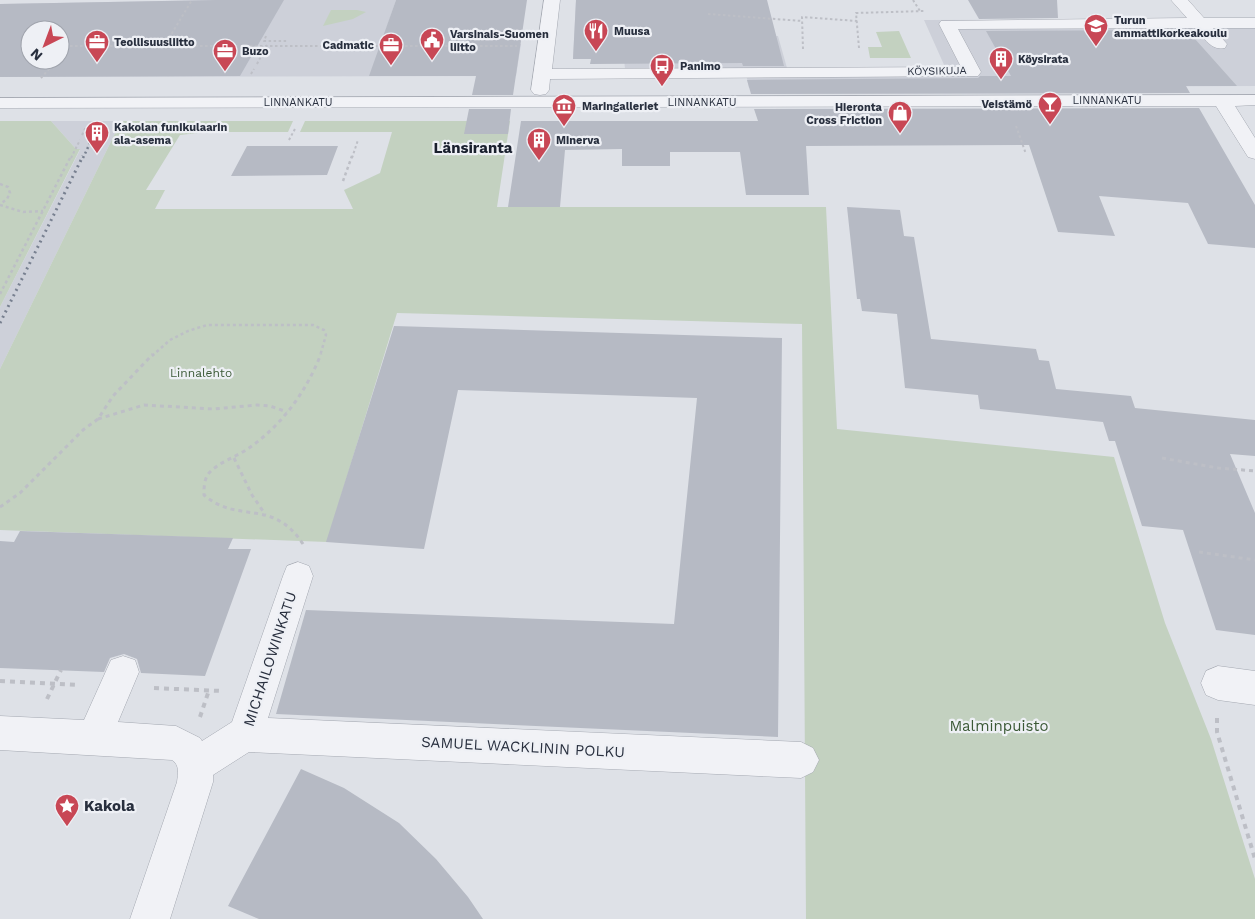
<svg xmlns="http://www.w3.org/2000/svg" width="1255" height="919" font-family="'Work Sans',sans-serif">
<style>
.built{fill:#cdd0d9;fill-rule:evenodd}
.green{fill:#c3d1c0}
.building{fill:#b6bac4;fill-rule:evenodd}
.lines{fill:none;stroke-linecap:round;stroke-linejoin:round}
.minor-casing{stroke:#a4a8b1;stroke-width:1}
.path-far3{stroke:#bdbfc6;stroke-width:2;stroke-dasharray:2.5 2.5;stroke-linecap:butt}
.path-far2{stroke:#bdbfc6;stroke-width:2.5;stroke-dasharray:3 3;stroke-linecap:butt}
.path-far1{stroke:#bdbfc6;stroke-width:3;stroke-dasharray:4 4;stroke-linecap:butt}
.path{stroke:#bdbfc6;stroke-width:4;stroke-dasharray:5 5;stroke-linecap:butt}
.minor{fill:#f1f2f6;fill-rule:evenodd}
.rail-far1{stroke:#788090;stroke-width:2.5;stroke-dasharray:2 3;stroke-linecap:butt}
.rail{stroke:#788090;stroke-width:3;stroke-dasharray:2 4;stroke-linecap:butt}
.labels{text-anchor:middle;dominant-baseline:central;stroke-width:4.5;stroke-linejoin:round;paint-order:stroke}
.far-poi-label{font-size:11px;font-weight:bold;fill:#282f3e;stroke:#eef0f5;text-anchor:start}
.far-street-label{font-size:11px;fill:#282f3e;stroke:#eef0f5}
.park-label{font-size:12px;fill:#3b5936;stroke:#eef0f5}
.far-district-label{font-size:15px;font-weight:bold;fill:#1a202e;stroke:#eef0f5}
.near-street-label{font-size:15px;fill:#282f3e;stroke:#eef0f5}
.near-park-label{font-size:15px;fill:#3b5936;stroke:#eef0f5}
.near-poi-label{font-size:15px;font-weight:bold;fill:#282f3e;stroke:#eef0f5;text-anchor:start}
</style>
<rect width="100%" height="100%" fill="#dee1e7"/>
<!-- built -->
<path class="built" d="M220,0H396L381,44H521L516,76L0,77V4ZM30,30H60V60H30Z
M576,0L672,36H778L787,68L945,67L924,20L1177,19L1255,25V86L749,88L745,69H625L624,58L573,59Z
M51,121H121L0,369V307L80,150L76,149Z"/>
<!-- green -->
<path class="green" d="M331,10H357L366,12L353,19L323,26Z
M899,31L911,58H870L868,47H882L876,32Z
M0,121H51L76,149H80L0,307Z
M121,121H293L288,132H207L180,135L146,190H165L155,209H353L344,190L380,173L392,132H300L305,121H510L497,207H826L837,429L1114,457L1165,623L1211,739L1255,879V919H806L802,324L397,313L327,542L0,530V369Z"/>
<!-- building -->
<path class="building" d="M216,0H284L240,76L0,77V4ZM30,30H60V60H30Z
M396,0H527L513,95H472L476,76H369Z
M576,0H767L784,66H743L742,63L590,64L591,59H573Z
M968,0H1057L1058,18L979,19Z
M1187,30L1237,86H1186L1190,93L751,94L747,80L978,78L980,76H1011L986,31Z
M1199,108L1255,205V248L1208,244L1188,203L1099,196L1115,236L1058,232L1029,145L806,146L809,195H746L740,152H670V166H622V149L565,150L560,207H508L521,121H758L754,109Z
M469,109H511L508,134H464Z
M247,146H338L327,175L231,176Z
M847,207L900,210L904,236L914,237L931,339L1036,349L1039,360L1049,361L1056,389L1131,396L1135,408L1255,420V456L1230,454L1255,513V635L1216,630L1183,530L1142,526L1115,441H1109L1103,422L980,409L978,395L905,388L897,314L862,311L860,299H857Z
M394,326L782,338L778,737L276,714L306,610L674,624L697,398L458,390L424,549L326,542Z
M20,531L233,538L228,549H251L205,676L141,673L137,659L124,654L110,658L104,672L0,668V541L14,542Z
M301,769L344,788L399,823L436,859L468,897L483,919H259L228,906Z"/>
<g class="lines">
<defs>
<path id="minor" d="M544,0H560L552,69L961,67L939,24L941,21L1187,18L1171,0H1188L1204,18H1255V28H1213L1227,44L1225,48C1211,51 1204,38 1196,28L958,29L981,72L978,76L550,79L549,90L546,94L540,95L534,94L531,90Z
M1255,95V105L1235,106L1255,138V159L1248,157L1216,106L0,108V98Z
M298,562L309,566L313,576L268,718L801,742L813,748L819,760L813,772L801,778L249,752L213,775V782L170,919H130L177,782C178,774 180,765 172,760L0,750V716L84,720L111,660L123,656L135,660L139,672L118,722L176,726L200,738L202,741L232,722L283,576L287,566Z
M1218,666L1255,671V705L1218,700L1206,695L1201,683L1206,671Z"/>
</defs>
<!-- minor casing -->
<use href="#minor" class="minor-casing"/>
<!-- path-far3 -->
<path class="path-far3" d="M913,0L920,11
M708,14L802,21
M266,36L264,41H288
M169,38L192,0
M26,46L30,41
M60,46H517
M859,48L856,13L925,11
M803,49L802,17L857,21
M60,56L69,46
M257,64L267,45
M251,74L254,69
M41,78L57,60
M1016,126L1026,154
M82,135L86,127
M289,140L296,127
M71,158L80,140
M352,158L358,140"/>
<!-- path-far2 -->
<path class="path-far2" d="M343,181L352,156
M0,184L8,187L10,193L7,199L0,204
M0,205L23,212L43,211
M0,294L71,156
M152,356L170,340L188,331L207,325H313L324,330L326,335L320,356"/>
<!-- path-far1 -->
<path class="path-far1" d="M98,419L144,405L214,409L257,405L270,406L287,412
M234,458L252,495L265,514
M1162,458L1218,468L1255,471
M0,507L20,493L83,430L98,419L113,396L153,354
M303,544C272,497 239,525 204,495C204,488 204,479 209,473C219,462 236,457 249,448C282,425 306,392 321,354
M1199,552L1255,560"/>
<!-- path -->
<path class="path" d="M0,681L78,685
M154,688L222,691
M47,699L61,670
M200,717L209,690
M1217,718V732L1255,859"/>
<!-- minor -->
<use href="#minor" class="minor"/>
<!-- rail-far1 -->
<path class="rail-far1" d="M83,158L90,143"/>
<!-- rail -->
<path class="rail" d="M0,323L83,156"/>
</g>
<!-- icons -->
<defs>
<symbol id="university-pin" viewBox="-11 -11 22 30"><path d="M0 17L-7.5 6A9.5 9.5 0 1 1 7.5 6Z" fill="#c84755" stroke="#eef0f5"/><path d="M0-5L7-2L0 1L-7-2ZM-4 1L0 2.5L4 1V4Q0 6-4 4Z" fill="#fff"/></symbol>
<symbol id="restaurant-pin" viewBox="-11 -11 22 30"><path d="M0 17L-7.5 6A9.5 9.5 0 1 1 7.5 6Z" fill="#c84755" stroke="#eef0f5"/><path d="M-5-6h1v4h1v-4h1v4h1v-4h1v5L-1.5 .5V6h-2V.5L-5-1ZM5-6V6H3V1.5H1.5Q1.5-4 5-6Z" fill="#fff"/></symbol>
<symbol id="civic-pin" viewBox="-11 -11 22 30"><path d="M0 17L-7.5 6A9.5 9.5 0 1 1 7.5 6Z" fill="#c84755" stroke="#eef0f5"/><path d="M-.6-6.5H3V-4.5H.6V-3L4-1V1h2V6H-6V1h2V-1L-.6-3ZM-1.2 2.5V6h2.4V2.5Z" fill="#fff"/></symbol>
<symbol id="office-pin" viewBox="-11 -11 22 30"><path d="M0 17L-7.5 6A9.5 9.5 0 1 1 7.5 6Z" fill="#c84755" stroke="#eef0f5"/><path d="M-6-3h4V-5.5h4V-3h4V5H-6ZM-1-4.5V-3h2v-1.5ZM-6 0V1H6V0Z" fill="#fff"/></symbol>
<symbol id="building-pin" viewBox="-11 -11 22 30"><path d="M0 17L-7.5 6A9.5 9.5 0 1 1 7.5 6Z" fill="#c84755" stroke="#eef0f5"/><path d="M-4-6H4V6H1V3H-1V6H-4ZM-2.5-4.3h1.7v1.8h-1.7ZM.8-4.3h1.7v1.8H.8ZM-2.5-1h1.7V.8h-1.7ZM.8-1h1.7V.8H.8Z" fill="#fff"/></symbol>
<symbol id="bus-pin" viewBox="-11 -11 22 30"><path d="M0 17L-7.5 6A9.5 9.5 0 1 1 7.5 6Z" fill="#c84755" stroke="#eef0f5"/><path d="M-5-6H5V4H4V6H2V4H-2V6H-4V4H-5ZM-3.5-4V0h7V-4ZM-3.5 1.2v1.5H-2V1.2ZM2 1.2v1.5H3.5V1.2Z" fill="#fff"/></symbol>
<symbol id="bar-pin" viewBox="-11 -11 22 30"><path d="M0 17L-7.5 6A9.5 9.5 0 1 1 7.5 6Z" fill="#c84755" stroke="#eef0f5"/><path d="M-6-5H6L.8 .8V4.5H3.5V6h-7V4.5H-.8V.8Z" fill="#fff"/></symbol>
<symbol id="museum-pin" viewBox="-11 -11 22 30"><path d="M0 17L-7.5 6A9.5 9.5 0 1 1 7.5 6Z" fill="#c84755" stroke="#eef0f5"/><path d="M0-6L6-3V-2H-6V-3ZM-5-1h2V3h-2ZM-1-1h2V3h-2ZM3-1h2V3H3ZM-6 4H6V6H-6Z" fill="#fff"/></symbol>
<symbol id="shop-pin" viewBox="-11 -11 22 30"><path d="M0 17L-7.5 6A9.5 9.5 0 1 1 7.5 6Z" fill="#c84755" stroke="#eef0f5"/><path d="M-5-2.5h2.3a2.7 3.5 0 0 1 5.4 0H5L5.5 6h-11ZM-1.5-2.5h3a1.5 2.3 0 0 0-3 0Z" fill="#fff"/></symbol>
<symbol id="sight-pin" viewBox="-11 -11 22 30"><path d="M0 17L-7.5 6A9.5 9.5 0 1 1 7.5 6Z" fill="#c84755" stroke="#eef0f5"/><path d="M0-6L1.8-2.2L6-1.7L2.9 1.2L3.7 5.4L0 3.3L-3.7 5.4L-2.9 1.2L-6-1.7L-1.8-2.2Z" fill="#fff"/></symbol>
</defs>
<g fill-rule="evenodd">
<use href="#university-pin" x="1082" y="12" width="28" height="38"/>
<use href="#restaurant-pin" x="582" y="17" width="28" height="38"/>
<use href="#civic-pin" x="418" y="26" width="28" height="38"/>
<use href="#office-pin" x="83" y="28" width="28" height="38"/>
<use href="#office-pin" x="377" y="31" width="28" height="38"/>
<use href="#office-pin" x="211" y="37" width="28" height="38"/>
<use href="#building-pin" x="987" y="45" width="28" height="38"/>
<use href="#bus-pin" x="648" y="52" width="28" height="38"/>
<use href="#bar-pin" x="1036" y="90" width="28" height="38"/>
<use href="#museum-pin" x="550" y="92" width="28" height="38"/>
<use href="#shop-pin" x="886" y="99" width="28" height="38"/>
<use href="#building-pin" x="83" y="119" width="28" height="38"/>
<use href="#building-pin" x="525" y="126" width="28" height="38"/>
<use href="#sight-pin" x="53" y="792" width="28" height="38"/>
</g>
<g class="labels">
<!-- far-poi labels -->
<g class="far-poi-label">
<text x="1114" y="20">Turun<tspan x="1114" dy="13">ammattikorkeakoulu</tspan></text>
<text x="614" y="31">Muusa</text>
<text x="450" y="34">Varsinais-Suomen<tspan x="450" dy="13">liitto</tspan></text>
<text x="114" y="42">Teollisuusliitto</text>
<text x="374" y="45" text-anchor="end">Cadmatic</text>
<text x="242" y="51">Buzo</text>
<text x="1018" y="59">Köysirata</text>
<text x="680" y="66">Panimo</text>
<text x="1032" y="104" text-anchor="end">Veistämö</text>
<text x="582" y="106">Maringalleriet</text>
<text x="882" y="107" text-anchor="end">Hieronta<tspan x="882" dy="13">Cross Friction</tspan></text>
<text x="114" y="127">Kakolan funikulaarin<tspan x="114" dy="13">ala-asema</tspan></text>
<text x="556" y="140">Minerva</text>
</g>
<!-- far-street labels -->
<g class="far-street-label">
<text transform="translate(937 71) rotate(-1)">KÖYSIKUJA</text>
<text x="1107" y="100">LINNANKATU</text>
<text x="298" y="102">LINNANKATU</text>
<text x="702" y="102">LINNANKATU</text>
</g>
<!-- park labels -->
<g class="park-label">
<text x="201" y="373">Linnalehto</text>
</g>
<!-- far-district labels -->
<g class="far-district-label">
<text x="473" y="148">Länsiranta</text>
</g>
<!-- near-street labels -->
<g class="near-street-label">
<text transform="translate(270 659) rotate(-72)">MICHAILOWINKATU</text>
<text transform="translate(523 747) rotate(3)">SAMUEL WACKLININ POLKU</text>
</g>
<!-- near-park labels -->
<g class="near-park-label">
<text x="999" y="726">Malminpuisto</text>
</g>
<!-- near-poi labels -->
<g class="near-poi-label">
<text x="84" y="806">Kakola</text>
</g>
</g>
<!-- north arrow -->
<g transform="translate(45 45) rotate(222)"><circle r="24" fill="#eef0f5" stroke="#9fa3ac"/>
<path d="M0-4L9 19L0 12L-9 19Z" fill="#c84755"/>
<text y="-8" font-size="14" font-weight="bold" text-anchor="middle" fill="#282f3e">N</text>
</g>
</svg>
